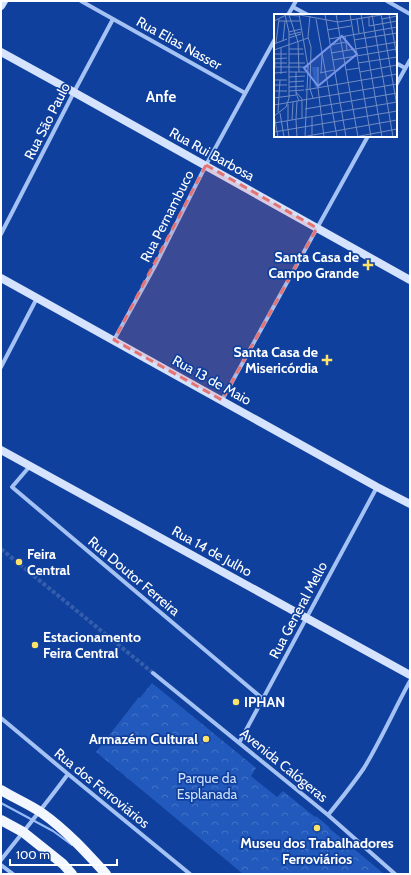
<svg xmlns="http://www.w3.org/2000/svg" width="411" height="875" font-family="Cabin,sans-serif">
<style>
.park{fill:url(#park-crowns)}
.lines{fill:none;stroke-linecap:round;stroke-linejoin:round}
.stream{stroke:#97bbf8;stroke-width:2}
.street-tunnel{stroke:#345dac;stroke-width:4;stroke-dasharray:4 2;stroke-linecap:butt}
.street{stroke:#a5c2f5;stroke-width:4}
.secondary{stroke:#d6e3fe;stroke-width:8}
.primary{stroke:#f3f7ff;stroke-width:10}
.marked{fill:#e47373;fill-opacity:0.2;stroke:#e47373;stroke-width:3;stroke-dasharray:8 5;stroke-linejoin:round}
.poi-dot{fill:#ffe269;stroke:#10409d;stroke-width:1.5}
.labels{text-anchor:middle;dominant-baseline:central;stroke-width:3.5;stroke-linejoin:round;paint-order:stroke}
.street-label{font-size:14px;fill:#fff;stroke:#10409d}
.poi-label{font-size:14px;font-weight:bold;fill:#fff;stroke:#10409d;text-anchor:end}
.park-label{font-size:14px;fill:#cedffe;stroke:#10409d}
.neighbourhood-label{font-size:15px;font-weight:bold;fill:#fff;stroke:#10409d}
.inset-road{fill:none;stroke:#708cc4;stroke-width:1}
.view{fill:#7795e8;fill-opacity:0.15;stroke:#7795e8;stroke-width:2}
.inset-edge{fill:none;stroke:#fff;stroke-width:2}
</style>
<defs>
<pattern id="park-crowns" width="20" height="18" patternUnits="userSpaceOnUse"><rect width="20" height="18" fill="#2259bc"/><path d="M2 6a3 3 0 1 1 6 0M12 15a3 3 0 1 1 6 0" fill="none" stroke="#4372c6"/></pattern>
</defs>
<rect width="100%" height="100%" fill="#10409d"/>
<!-- park -->
<path class="park" d="M152,683L256,768L251,776L277,797L283,791L315,817L316,816L329,827V828L384,874H243L96,752L139,697L140,698Z"/>
<g class="lines">
<!-- stream -->
<path class="stream" d="M1,803L53,831L72,845"/>
<!-- street-tunnel -->
<path class="street-tunnel" d="M1,549L153,673"/>
<!-- street -->
<path class="street" d="M81,1L245,93
M387,1L410,14
M293,7L308,15
M288,15L296,1
M396,63L405,68
M396,85L410,60
M1,234L74,92L113,19
M114,340L155,266L206,165L275,39
M1,367L37,298
M222,400L368,136
M30,466L12,487L263,699
M153,673L328,815L395,874
M1,718L68,774L190,874
M239,743L377,487
M328,815C341,799 353,784 364,768C381,740 394,710 410,681
M1,860C23,832 46,804 68,774
M1,865L13,874"/>
<!-- secondary -->
<path class="secondary" d="M1,6L4,1
M1,52C138,127 274,204 410,280
M1,278L377,487L410,504
M1,450L410,675"/>
<!-- primary -->
<path class="primary" d="M1,790C14,798 29,804 42,813C66,830 86,852 106,874
M1,820L23,832L63,864L72,874"/>
</g>
<!-- marked area -->
<path class="marked" d="M206,165L317,228L222,400L114,340Z"/>
<!-- markers -->
<g class="poi-dot">
<path d="M366 259h4v4h4v4h-4v4h-4v-4h-4v-4h4z"/>
<path d="M325 354h4v4h4v4h-4v4h-4v-4h-4v-4h4z"/>
<circle cx="19" cy="562" r="4"/>
<circle cx="35" cy="645" r="4"/>
<circle cx="236" cy="702" r="4"/>
<circle cx="206" cy="739" r="4"/>
<circle cx="317" cy="828" r="4"/>
</g>
<g class="labels">
<!-- street labels -->
<g class="street-label">
<text transform="translate(179 43) rotate(29)">Rua Elias Nasser</text>
<text transform="translate(47 121) rotate(-63)">Rua São Paulo</text>
<text transform="translate(212 154) rotate(29)">Rua Rui Barbosa</text>
<text transform="translate(167 216) rotate(-63)">Rua Pernambuco</text>
<text transform="translate(212 380) rotate(29)">Rua 13 de Maio</text>
<text transform="translate(212 551) rotate(29)">Rua 14 de Julho</text>
<text transform="translate(134 576) rotate(40)">Rua Doutor Ferreira</text>
<text transform="translate(298 610) rotate(-62)">Rua General Mello</text>
<text transform="translate(284 765) rotate(39)">Avenida Calógeras</text>
<text transform="translate(102 788) rotate(39)">Rua dos Ferroviários</text>
</g>
<!-- poi labels -->
<g class="poi-label">
<text x="359" y="257">Santa Casa de<tspan x="359" dy="16">Campo Grande</tspan></text>
<text x="318" y="352">Santa Casa de<tspan x="318" dy="16">Misericórdia</tspan></text>
<text x="27" y="554" text-anchor="start">Feira<tspan x="27" dy="16">Central</tspan></text>
<text x="43" y="637" text-anchor="start">Estacionamento<tspan x="43" dy="16">Feira Central</tspan></text>
<text x="244" y="702" text-anchor="start">IPHAN</text>
<text x="198" y="739">Armazém Cultural</text>
<text x="317" y="843" text-anchor="middle">Museu dos Trabalhadores<tspan x="317" dy="16">Ferroviários</tspan></text>
</g>
<!-- park labels -->
<g class="park-label">
<text x="207" y="778">Parque da<tspan x="207" dy="16">Esplanada</tspan></text>
</g>
<!-- neighbourhood labels -->
<g class="neighbourhood-label">
<text x="161" y="97">Anfe</text>
</g>
</g>
<!-- overview -->
<g transform="translate(274 14)">
<rect width="123" height="123" fill="#10409d"/>
<path d="M38,53H44L43,73L41,74Z" fill="#2259bc"/>
<path class="inset-road" d="M25,0L34,53L31,123M51,0L72,123M62,0L84,123M76,0L97,123M87,0L108,123M98,0L119,123M107,0L123,92M115,0L123,42M15,1L24,28L25,58M26,1L64,8L107,1M36,2L34,23L37,33L36,75L39,84M95,3V12L123,7M42,5L63,123M83,5L85,19M108,5L123,2M0,7L12,1L26,2M5,7H26M53,16L77,12M15,18L27,15M15,21L27,18M71,22L73,36M15,24L27,20M55,25L123,13M80,26L123,19M9,27L11,7M2,29L5,5M0,30L13,25M56,31L72,28M7,34V60M15,35H29M0,36L34,24M0,36L1,52M57,39L123,28M0,40H13M15,40H30M0,45L13,44M59,46L123,35M0,49H13M15,49H31M84,49L123,43M0,53H35M72,56L85,54M15,58H32M22,58V79L25,87M86,58L123,51M0,59L13,58M46,59L60,56M47,59L48,40M15,63L31,62M0,66H13M15,68L30,67M0,71H13M15,73L30,72M44,74V53M44,74L50,123M31,76L123,60M0,77H13M15,77L30,76M22,78L28,85V104M0,84L22,81M14,90V107M0,91L123,70M31,95L123,79M4,98L6,66M6,99L10,123M0,101L4,123M0,102L12,93L15,84V18L11,1M38,103V121M22,105L23,87M18,106L19,88M22,106L23,123M13,107L15,123M0,109L123,88M0,118L123,97M28,123L123,106M81,123L123,115"/>
<path class="view" d="M68,22L83,40L44,72L30,54Z"/>
<rect width="123" height="123" class="inset-edge"/>
</g>
<!-- border -->
<rect width="411" height="875" fill="none" stroke="#ffffff" stroke-width="4"/>
<!-- scale -->
<path d="M10 859v6h107v-6" fill="none" stroke="#ffffff" stroke-width="2"/>
<text x="16" y="859" font-size="12" fill="#ffffff" stroke="#10409d" stroke-width="3" paint-order="stroke">100 m</text>
</svg>
